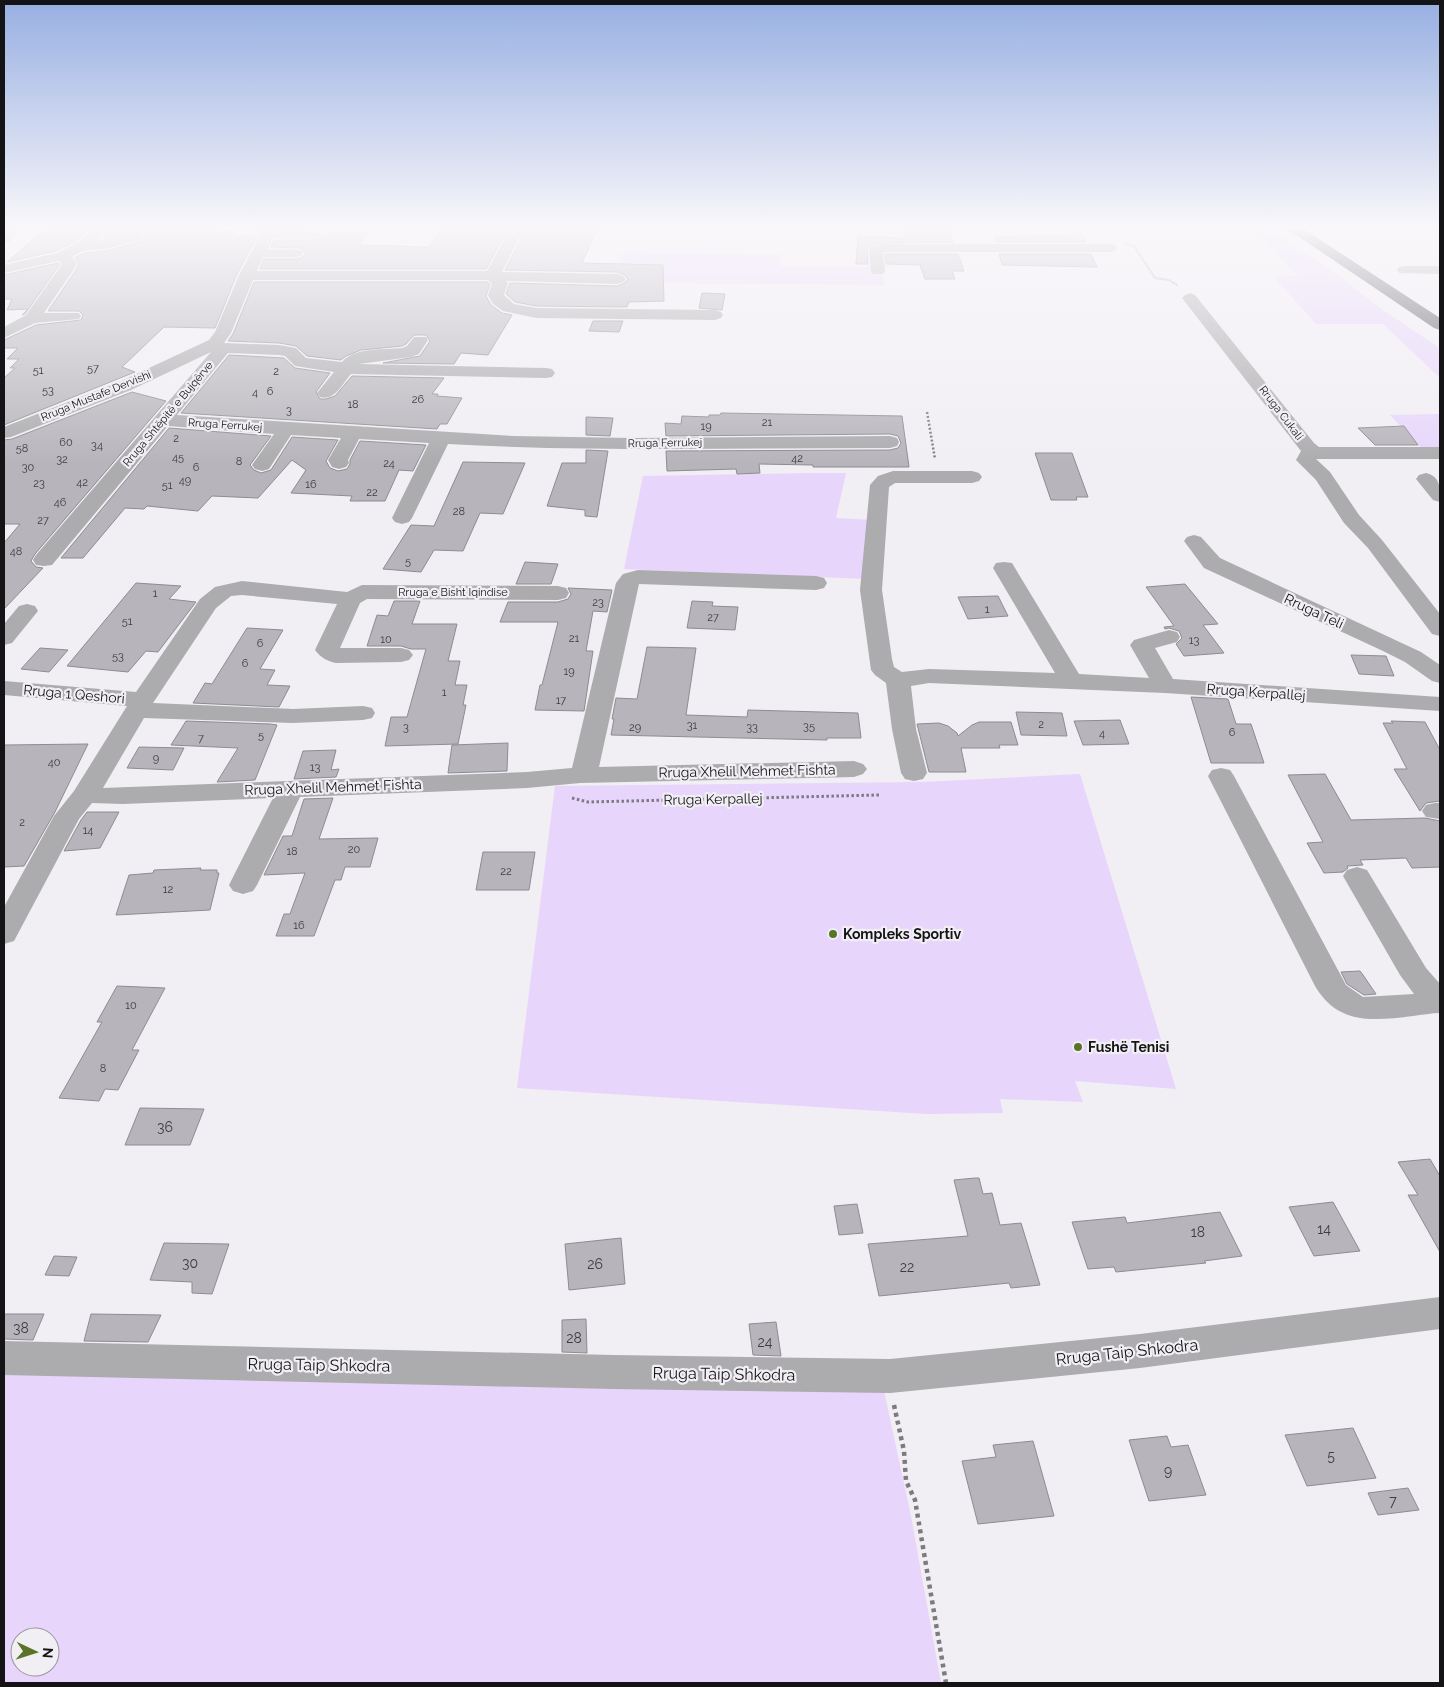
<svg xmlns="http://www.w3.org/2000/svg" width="1444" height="1687" font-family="Raleway,sans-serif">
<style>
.green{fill:#e7d5fb;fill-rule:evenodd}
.building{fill:#b7b5bb;stroke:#8e8b91}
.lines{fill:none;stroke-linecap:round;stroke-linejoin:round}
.path-far3{stroke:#7d7b80;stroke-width:2;stroke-dasharray:1 1;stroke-linecap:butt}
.path-far2{stroke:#7d7b80;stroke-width:2.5;stroke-dasharray:2 2;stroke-linecap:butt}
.path-far1{stroke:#7d7b80;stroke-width:3;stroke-dasharray:2.5 2.5;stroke-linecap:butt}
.path{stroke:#7d7b80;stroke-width:4.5;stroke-dasharray:4 4;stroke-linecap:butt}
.minor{fill:#acabae;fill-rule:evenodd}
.highway{fill:#605e64;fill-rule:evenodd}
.poi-dot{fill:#597427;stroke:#f1eef4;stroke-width:2}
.labels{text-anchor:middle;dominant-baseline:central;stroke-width:4.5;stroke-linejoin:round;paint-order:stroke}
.number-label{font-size:11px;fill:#3d3c3f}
.far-street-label{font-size:11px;fill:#141316;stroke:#f1eef4}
.street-label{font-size:14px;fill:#141316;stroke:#f1eef4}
.poi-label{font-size:14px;font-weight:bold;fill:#141316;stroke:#f1eef4;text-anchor:start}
.near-number-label{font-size:14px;fill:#3d3c3f}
.near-street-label{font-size:16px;fill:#141316;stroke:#f1eef4}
</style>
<rect width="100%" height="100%" fill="#f1eef4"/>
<!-- green -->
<path class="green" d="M1252,228H1265L1279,236L1338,275L1380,308L1440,348V378L1383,324H1316L1274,277L1298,276Z
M622,253L780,254L781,266L872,267L882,273L884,285L655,283L619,265Z
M1440,414V449L1423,450L1390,415Z
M813,473H846L836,518L872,520L867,579L624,569L643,476Z
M1080,774L1176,1089L1075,1081L1083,1102L1000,1099L1003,1113L927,1114L517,1088L555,786L923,782Z
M26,1366L884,1391L911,1516L941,1683H4V1368ZM20,1637H50V1667H20Z"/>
<!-- building -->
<path class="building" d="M114,228H218L217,233L233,231L234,236L258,235L237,274L215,328L164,327L122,367L135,372L4,425V378L15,368H10L19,359H7L18,348H4V340L36,325L81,320L83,315L79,311H48L76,270L79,264L75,258L84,253L105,251L143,241L147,237L145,232L138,230L103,238Z
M442,228H598L582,263L663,265L664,301L629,302L627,307L536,306L515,302L506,294L510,283L618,286L624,283L628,279L624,275L618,272L505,270L521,239L517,233L505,234L486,269H260L264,259H296L301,258L305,254L301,248L271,247L274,240H314L323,237L327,233L366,234L358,245L430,247Z
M900,228H948L953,242L874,243L867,250L868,264H856L858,236L905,238Z
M91,229L74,242L56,251L7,262L45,230Z
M1082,234L1086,242H996L995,237Z
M885,254H958L964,271H952L955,279H925L920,265L886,264Z
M999,254H1091L1097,267L1002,265Z
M58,263L60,264L25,314L22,315L28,309L7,310L12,299H4V275Z
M254,282H487L490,284L486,296L491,305L502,313L512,315L488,355L461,353L454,364L383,363L420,356L430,341L426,335H414L406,344L402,346L361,350L346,356L341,360L307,356L296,346L279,343L228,341L233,334Z
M702,293L725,294L722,310L699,308Z
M593,321H623L619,332L589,331Z
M229,355L284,358L295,368L330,373L316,392L320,399H326L335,396L352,376L444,378L432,394H438L437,396L462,398L447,424H440L437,429L181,413Z
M132,392L166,401L35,554L31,561L36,567L43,568L4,609V543L20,524H4V440L12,439Z
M721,413L902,416L909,467H813V465L759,464L760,473L737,474L736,469L667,471L666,451L890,450L898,448L901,443L898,436L890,434L666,436L665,423L681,424L682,416L709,417V415H720Z
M586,417L613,418L610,436L586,435Z
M1404,426L1418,445H1375L1358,428Z
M169,428L271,436L250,465L254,470L261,473L271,470L292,437L338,440L326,461L330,468L338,471L347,469L350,464V460L360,441L426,445L413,471L399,470L385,501H350L352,496L291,493L306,470L292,460L258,498L212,496L198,511L147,506L144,509L125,508L83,558H61Z
M586,450L608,451L597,517L585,516V510L547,506L562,463H586Z
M1035,453H1072L1088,497H1076L1077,500H1051Z
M463,462L525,463L503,514L480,513L463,551L434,550L421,572L383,569L411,525L434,526Z
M525,562L558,564L551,584H516Z
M136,583L181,586L169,599L196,602L158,652L146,651L128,672L67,666Z
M1185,584L1218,624L1203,625L1224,653L1184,656L1176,644L1182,638L1179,631L1169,628L1165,629L1164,627L1174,626L1146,587Z
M568,588L612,590L607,612L593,611L586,651H593L584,711L535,710L540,685H542L558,622H500L508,602H558L568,599L571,594Z
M998,596L1008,616L968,619L958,597Z
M394,601H420L412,624H457L448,661H460L455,685H467L463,705H466L458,744L385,746L391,717H407L426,649H411L401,646H367L377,615L388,616Z
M692,601L713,602L712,606L738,607L735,630L687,628Z
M247,628L283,630L260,669L275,670L267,685L290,686L279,707L193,703L205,683L212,684Z
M647,647L696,648L686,715L747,717L748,710L858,713L861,738H827V740L611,735L614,719H612L616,698L637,699Z
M40,648L68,650L49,672L21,669Z
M1351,655L1386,656L1394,676L1359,674Z
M1191,697L1228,699L1236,724H1251L1264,763H1211Z
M1016,712L1062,713L1067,736L1021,735Z
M1120,720L1129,744L1083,745L1074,721Z
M186,721L270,724L277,725L255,780L217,782L238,748L171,745Z
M1391,721L1425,722L1440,750V801L1426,803L1420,811L1394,769H1407L1383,723H1393Z
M979,722H1011L1018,745H999L1000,748H961L966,772H929L917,724L939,723L948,726L957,733L958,736L972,725Z
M508,743L507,771L448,773L452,745Z
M88,744L55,812L24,866L4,867V745Z
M139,747L184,748L173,770L127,768Z
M336,750L331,770L339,769L336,777L294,779L303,751Z
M1325,774L1351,820L1425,818L1440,821V867L1412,868L1406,858L1360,860L1363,865L1347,866L1348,868L1343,872L1324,873L1307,843L1323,842L1288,775Z
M333,798L319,839L378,838L370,867H345L341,880H335L314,936H276L284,914H290L305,873L264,875L283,836H292L304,799Z
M87,812H119L100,848L64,851L81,820Z
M483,852H535L529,890H476Z
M201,868L200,870H217V873H219L210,910L116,915L129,875L153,873L154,870Z
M1360,971L1363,975L1376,994L1364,995L1347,984L1341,972Z
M117,986L165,988L132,1050H139L118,1090L105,1089L99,1101L59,1098L102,1022H97Z
M140,1108L204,1109L190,1145H125Z
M1430,1159L1440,1176V1252L1408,1195H1418L1398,1162Z
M975,1178H979L983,1194L992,1193L1000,1225L1021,1223L1040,1285L1011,1288L1009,1283L879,1296L868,1244L968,1236L954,1180Z
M1333,1202L1360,1251L1314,1256L1289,1207Z
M857,1204L863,1233L839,1235L834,1206Z
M1220,1212L1242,1256L1204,1261L1206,1263L1116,1272L1114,1267L1088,1269L1072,1222L1125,1217L1127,1223Z
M621,1238L625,1284L569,1290L565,1244Z
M164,1243L229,1244L212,1294L192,1293V1282L150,1280Z
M54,1256L77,1257L69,1276L45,1275Z
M4,1314H44L33,1340L4,1339Z
M91,1314L161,1315L148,1342L84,1341Z
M586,1319L587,1353L562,1352V1320Z
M776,1322L781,1356L753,1355L749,1324Z
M1353,1428L1376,1478L1307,1486L1285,1435Z
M1167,1436L1171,1447L1188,1445L1206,1495L1149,1501L1129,1440Z
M1033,1441L1054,1516L978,1524L962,1461L996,1457L993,1445Z
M1408,1488L1419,1510L1378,1515L1368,1493Z"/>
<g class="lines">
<!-- path-far3 -->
<path class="path-far3" d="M1125,244L1134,246L1155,278L1169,280L1177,285"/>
<!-- path-far2 -->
<path class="path-far2" d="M927,412L935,459"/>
<!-- path-far1 -->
<path class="path-far1" d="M572,798L588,802L879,795"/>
<!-- path -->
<path class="path" d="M894,1405L904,1451L906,1481L915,1500L946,1683"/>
<!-- minor -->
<path class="minor" d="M8,228H23L9,242L4,243V232Z
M96,228H112L96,241L138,232L143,233L145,236L143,239L105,249L83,251L72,257L77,263L74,269L44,313H79L81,316L79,319L35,323L4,338V327L26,315L62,264L59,261L4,273V265L57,253L75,244Z
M257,228L314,230L319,231L321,234L319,237L314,238H273L268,249L301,250L303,253L301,256L296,257H263L257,271H487L505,238L507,235H517L519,238L502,272L618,274L623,276L626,279L623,282L618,284L506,281L508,283L504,295L514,304L536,308L715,310L721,312L723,315L721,318L715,320L536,318L503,311L493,304L488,295L492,284L488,280H253L231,333L224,343L279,345L296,348L306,358L342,362C354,347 384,350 402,348L407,346L414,337H426L428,340L419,354L411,357L359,364L546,368L552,369L555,373L552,377L546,378L351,374C342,384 335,401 320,397L317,393L334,372L295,366L285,356L279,355L228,353L177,415L512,436L632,438L890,436L897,438L899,442L897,446L890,448C742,448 595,452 448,444L412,518L409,522L402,524L395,522L392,518L429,443L359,439L348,460L349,463L346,467L339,469L332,467L328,460L341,438L291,435L269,469L262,471L255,469L252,465L274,434L168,426L52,565L44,566L36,565L33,560L36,555L211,352L131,390L11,437L4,438V427L119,382L209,340L215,332L239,275L261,234Z
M879,244H1110L1115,245L1117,248L1115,251L1110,252H883L885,271L883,274H873L871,271L869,250L874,245Z
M1404,266H1440V274L1399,273L1397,270L1399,267Z
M1190,293L1195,295L1314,443L1319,447H1440V459H1316L1330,472L1359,515L1382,540L1440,614V636L1432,634L1368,548L1344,523L1316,480L1296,460L1301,451L1182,298L1185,295Z
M893,471H972L979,473L982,477L979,481L972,483H895L889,487L882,590L892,659L894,667L902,672L929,669L1055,673L993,568L996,563L1004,562L1012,563L1015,568L1079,674L1149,678L1130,645L1134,640L1169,630L1177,632L1180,637L1177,642L1155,648L1173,679L1440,697V711L1165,693L929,683L911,686L916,729L927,773L923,779L914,781L905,779L901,773L892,729L886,683L875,675L871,670L860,590L870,485L878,476Z
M1426,473C1441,477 1440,488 1440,502L1433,500L1416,479L1419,475Z
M1194,535L1201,537L1220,558L1421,652L1440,665V683L1432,681L1405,662L1383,651L1204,568L1184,541L1187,537Z
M638,570L816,576L824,578L827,583L824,588L816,590L639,584L599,767L854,761L863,764L867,769L863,774L854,777L580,783L527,788L300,797L257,885L253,891L243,894L233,891L229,885L273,798L123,804L92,803L79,819L14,941L4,944V907L54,816L74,791L127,706L4,695V681L136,692L200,599L215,587L242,581L347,592L362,585L558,586L566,588L569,593L566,598L558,600L367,599L360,603L340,648H401L409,650L413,655L409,660L401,662L336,663C327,661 321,658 315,650L337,604L242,595L231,596L216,608L153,703L293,709L363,706L372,708L375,713L372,718L363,720L293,723L144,718L103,788L527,772L572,768L616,583L623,574Z
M27,604L35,606L38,611L12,643L4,645V624L19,606Z
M1221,768L1230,770L1234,776L1346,985L1363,997L1414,994L1400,975L1343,876L1347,870L1357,867L1367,870L1426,968L1440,984V1013C1431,1013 1422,1015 1413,1016C1373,1021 1338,1025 1315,986L1208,776L1212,770Z
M1435,803H1440V819L1426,817L1422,811L1426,805Z
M1440,1297V1329L1140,1368L890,1393L613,1389L4,1375V1341L613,1355L890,1359L1140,1334Z"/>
<!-- highway -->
<path class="highway" d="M1286,228H1302L1440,318V330L1434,328Z"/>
</g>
<!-- sky -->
<linearGradient id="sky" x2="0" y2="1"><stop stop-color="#97afe2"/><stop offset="0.49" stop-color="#f9f7fa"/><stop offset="1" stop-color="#f9f7fa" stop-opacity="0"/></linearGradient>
<rect width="1444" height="464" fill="url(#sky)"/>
<!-- markers -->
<g class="poi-dot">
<circle cx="833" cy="934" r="5"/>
<circle cx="1078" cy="1047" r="5"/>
</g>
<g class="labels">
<!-- number labels -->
<g class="number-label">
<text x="93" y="368">57</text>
<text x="38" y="370">51</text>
<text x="276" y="371">2</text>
<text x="48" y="390">53</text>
<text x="270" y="391">6</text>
<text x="255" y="392">4</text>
<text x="418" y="399">26</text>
<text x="353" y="404">18</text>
<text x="289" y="410">3</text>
<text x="767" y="422">21</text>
<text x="706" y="426">19</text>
<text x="176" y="438">2</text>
<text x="66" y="442">60</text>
<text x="97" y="445">34</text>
<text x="22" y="448">58</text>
<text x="178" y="457">45</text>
<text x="797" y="458">42</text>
<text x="62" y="459">32</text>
<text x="239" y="461">8</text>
<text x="389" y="463">24</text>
<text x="28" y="467">30</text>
<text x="196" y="467">6</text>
<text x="185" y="480">49</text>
<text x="82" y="482">42</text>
<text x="39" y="483">23</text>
<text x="311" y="484">16</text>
<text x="167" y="485">51</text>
<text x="372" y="492">22</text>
<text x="60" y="502">46</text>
<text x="459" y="511">28</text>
<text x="43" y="520">27</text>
<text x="16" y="551">48</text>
<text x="408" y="561">5</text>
<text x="155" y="593">1</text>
<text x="598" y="602">23</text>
<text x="987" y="609">1</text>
<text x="713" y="617">27</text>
<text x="127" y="621">51</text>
<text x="574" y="638">21</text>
<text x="386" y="639">10</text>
<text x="1194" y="640">13</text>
<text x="260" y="643">6</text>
<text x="118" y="656">53</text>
<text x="245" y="663">6</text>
<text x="569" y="671">19</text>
<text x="444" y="692">1</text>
<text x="561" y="700">17</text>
<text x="1041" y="724">2</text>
<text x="692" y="725">31</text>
<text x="809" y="726">35</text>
<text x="406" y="727">3</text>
<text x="635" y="727">29</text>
<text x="752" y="727">33</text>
<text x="1232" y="732">6</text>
<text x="1102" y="733">4</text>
<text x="261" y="735">5</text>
<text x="201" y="738">7</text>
<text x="156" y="758">9</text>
<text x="54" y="762">40</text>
<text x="315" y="767">13</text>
<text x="22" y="822">2</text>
<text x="88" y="830">14</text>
<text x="354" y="849">20</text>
<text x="292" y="851">18</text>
<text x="506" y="871">22</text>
<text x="168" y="889">12</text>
<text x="299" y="925">16</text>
<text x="131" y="1005">10</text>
<text x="103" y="1068">8</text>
</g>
<!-- far-street labels -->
<g class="far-street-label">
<text transform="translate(96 396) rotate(-22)">Rruga Mustafe Dervishi</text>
<text transform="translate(1281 413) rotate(53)">Rruga Cukali</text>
<text transform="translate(168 414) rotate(-50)">Rruga Shtëpitë e Bujqërve</text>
<text transform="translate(225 425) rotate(4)">Rruga Ferrukej</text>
<text transform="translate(665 443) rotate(-1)">Rruga Ferrukej</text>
<text x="453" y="592">Rruga e Bisht Iqindise</text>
</g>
<!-- street labels -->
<g class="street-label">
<text transform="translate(1314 611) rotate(25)">Rruga Teli</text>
<text transform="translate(1256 692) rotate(4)">Rruga Kerpallej</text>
<text transform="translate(74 694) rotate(5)">Rruga 1 Qeshori</text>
<text transform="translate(747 771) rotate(-1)">Rruga Xhelil Mehmet Fishta</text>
<text transform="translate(333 787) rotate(-2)">Rruga Xhelil Mehmet Fishta</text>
<text transform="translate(713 799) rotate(-1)">Rruga Kerpallej</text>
</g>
<!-- poi labels -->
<g class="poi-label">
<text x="843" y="934">Kompleks Sportiv</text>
<text x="1088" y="1047">Fushë Tenisi</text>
</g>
<!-- near-number labels -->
<g class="near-number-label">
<text x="165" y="1127">36</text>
<text x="1324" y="1229">14</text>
<text x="1198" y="1232">18</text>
<text x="190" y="1263">30</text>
<text x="595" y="1264">26</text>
<text x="907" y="1267">22</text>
<text x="21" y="1328">38</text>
<text x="574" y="1338">28</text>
<text x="765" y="1342">24</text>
<text x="1331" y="1456">5</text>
<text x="1168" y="1471">9</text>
<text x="1393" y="1501">7</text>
</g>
<!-- near-street labels -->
<g class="near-street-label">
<text transform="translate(1127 1352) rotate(-6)">Rruga Taip Shkodra</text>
<text transform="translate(319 1365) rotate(1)">Rruga Taip Shkodra</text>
<text transform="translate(724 1374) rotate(1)">Rruga Taip Shkodra</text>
</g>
</g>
<!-- border -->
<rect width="1444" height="1687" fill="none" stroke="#141316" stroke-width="10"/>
<!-- north arrow -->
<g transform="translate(35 1652) rotate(94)"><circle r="24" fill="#f1eef4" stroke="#99969b"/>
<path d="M0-4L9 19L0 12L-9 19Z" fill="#597427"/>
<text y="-8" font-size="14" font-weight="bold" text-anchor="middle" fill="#141316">N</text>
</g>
</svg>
